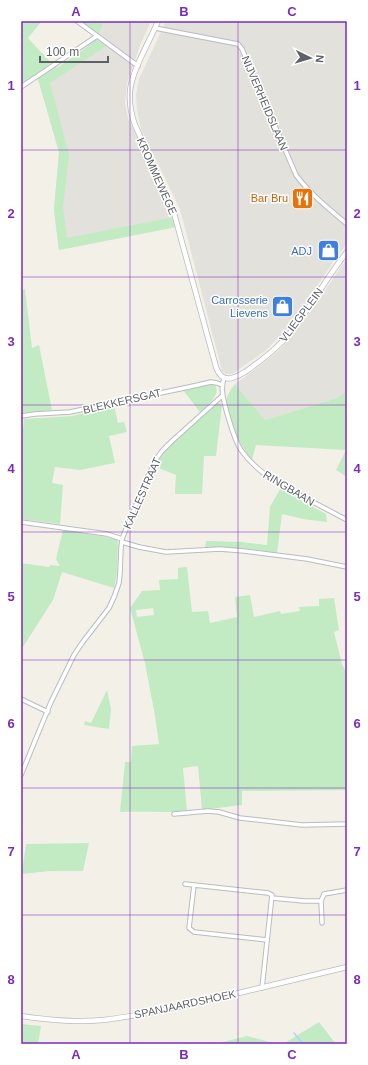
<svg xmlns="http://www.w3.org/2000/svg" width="368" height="1065" font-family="Arial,sans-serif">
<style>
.industrial{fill:#e2e1db}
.green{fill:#c2ebc3;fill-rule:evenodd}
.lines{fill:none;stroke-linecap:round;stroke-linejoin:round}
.stream{stroke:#a9d6ff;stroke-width:1.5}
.minor-casing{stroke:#b9bcc1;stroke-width:5.5}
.tertiary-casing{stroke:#b9bcc1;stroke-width:6}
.minor{stroke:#fff;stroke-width:3.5}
.tertiary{stroke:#fff;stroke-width:4.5}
.grid{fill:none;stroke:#7b2cbf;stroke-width:1;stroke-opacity:0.55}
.labels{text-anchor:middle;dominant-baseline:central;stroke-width:3;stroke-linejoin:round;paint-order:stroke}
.street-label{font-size:11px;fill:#5e6268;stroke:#fff}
.food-label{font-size:11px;fill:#c56008;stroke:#fff;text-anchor:end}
.shop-label{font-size:11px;fill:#366cbe;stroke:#fff;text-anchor:end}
.neatline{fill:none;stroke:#7b2cbf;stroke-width:1.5}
.grid-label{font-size:13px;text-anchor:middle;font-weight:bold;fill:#7b2cbf}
</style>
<rect width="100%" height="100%" fill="#f2f0e7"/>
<!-- industrial -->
<path class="industrial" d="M104,21H151L141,43L127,83L125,103L128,118L164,193L176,227L59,250L54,210L59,152L38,79L55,66L57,68L97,40L98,35Z
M166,21H347V244L335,259L301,310L282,334L265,351L232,374H226L222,371L180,209L141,129L137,110L136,95L139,79Z
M347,258V390L337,398L265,420L235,384L257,368L277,352L288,341L314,307Z"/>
<!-- green -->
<path class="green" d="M21,21H42L28,38L51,63L34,77L21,84Z
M79,21H104L98,35Z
M97,40L106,46L50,83L69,155L63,208L67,238L169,218H173L176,227L59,250L54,210L59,152L38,79L55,66L57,68Z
M25,289L32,348L39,345L52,410L21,413V290Z
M213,383C224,393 207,406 200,412L183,390Z
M235,384L265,420L337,398L347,390V477L336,470L346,450L256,445L252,460C240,445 232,429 228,410C227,406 226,402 227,398C228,393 232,388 235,384Z
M220,403L222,405L216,456H204L202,494H175L176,475L154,466L164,451L216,404Z
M114,405L118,423L124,422L127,432L109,436L115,463L80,470L55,467L52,483L63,485L60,524L21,519V447L24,419L73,416Z
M280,489L326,514L327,522L303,519L282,514L277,553L241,548H205L206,541H210L241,542L267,545L270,507Z
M63,530L113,538L117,540L118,542L117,573L114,588L62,572L53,600L21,650V563L49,567L50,565L60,566L56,559Z
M187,567L192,612L208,611L210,623L237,617L235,597L250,595L254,617L280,611L281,614L300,611L299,607L319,606V599L334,598L339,630L334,632L342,664L347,674V790L242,791V805L202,810L198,766L183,768L187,811C165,813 142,811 120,812L125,762H131L132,746L159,744L155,716L145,663L130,608L142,591L160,590L159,580L178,579V568ZM153,608L154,615L137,617L136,610Z
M107,690L111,709L109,729L84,725L85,721L91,723Z
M89,843L83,871H50L22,874L26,844Z
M319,1022L336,1044H283Z
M21,1024L41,1026L38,1044H21Z
M247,1036L277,1044H215Z"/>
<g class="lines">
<!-- stream -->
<path class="stream" d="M79,50L96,40
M56,66L61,62
M294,1033L303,1044"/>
<defs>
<path id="minor" d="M77,21L138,66
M155,28L238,44L242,49L296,175C310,194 329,209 347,224
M21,87L97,36
M224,378C220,390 224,401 227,413C231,426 234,439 241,450C255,470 275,482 296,493C313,502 330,511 347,520
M21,416L35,414L70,412L189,387L211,382L217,383L222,385
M21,522L107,534L122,539
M122,542L139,547L166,552L220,549L244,551L307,559L347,567
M21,699L48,712
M21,775L51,702L74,655L82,643L109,608L114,597L119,583L120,573L121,548L122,539L147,478L157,458L162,451L172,441L222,396
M174,814L208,811L219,812L240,818L302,825L347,824
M185,884L268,893L272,895L262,988
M194,885L189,928L194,932L267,940
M272,898L304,901H321L324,894L347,890
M321,901L322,923"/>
<path id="tertiary" d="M158,21C150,41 132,70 130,91C129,103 131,114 135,125L170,202L174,213L216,367C222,384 233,379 245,372C258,363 271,353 283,341C308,314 324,280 347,252
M21,1016C48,1020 76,1023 103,1020C140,1016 177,1007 214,999C258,988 303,978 347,967"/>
</defs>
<!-- minor casing -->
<use href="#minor" class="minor-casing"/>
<!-- tertiary casing -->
<use href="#tertiary" class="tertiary-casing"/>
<!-- minor -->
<use href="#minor" class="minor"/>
<!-- tertiary -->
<use href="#tertiary" class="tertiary"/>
</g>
<!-- grid -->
<path class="grid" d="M130,21V1044M238,21V1044M21,150H347M21,277H347M21,405H347M21,532H347M21,660H347M21,788H347M21,915H347"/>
<!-- icons -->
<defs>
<symbol id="restaurant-square" viewBox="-11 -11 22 22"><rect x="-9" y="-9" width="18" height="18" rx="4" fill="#e8710a" stroke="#fff"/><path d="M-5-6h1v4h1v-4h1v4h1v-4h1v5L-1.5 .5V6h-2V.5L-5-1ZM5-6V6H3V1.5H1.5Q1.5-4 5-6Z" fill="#fff"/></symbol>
<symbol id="shop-square" viewBox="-11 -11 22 22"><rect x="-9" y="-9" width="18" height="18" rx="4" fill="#3f7fe0" stroke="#fff"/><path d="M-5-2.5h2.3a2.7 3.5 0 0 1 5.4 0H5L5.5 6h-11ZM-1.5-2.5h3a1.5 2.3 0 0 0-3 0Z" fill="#fff"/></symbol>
</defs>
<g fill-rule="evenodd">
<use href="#restaurant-square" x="290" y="186" width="25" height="25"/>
<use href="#shop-square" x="316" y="238" width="25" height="25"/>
<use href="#shop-square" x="270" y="294" width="25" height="25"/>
</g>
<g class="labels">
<!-- street labels -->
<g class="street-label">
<text transform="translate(265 103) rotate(67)">NIJVERHEIDSLAAN</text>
<text transform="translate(157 176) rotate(66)">KROMMEWEGE</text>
<text transform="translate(301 315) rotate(-53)">VLIEGPLEIN</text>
<text transform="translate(122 401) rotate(-13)">BLEKKERSGAT</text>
<text transform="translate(289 488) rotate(31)">RINGBAAN</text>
<text transform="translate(142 493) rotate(-66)">KALLESTRAAT</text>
<text transform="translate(185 1004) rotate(-12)">SPANJAARDSHOEK</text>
</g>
<!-- food labels -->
<g class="food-label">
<text x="288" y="198">Bar Bru</text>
</g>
<!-- shop labels -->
<g class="shop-label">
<text x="312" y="251">ADJ</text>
<text x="268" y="300">Carrosserie<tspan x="268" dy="13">Lievens</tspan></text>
</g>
</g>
<!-- border -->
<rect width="368" height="1065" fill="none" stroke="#ffffff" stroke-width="44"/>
<!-- north arrow -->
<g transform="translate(310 58) rotate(95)" stroke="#ffffff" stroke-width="3" paint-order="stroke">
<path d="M0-3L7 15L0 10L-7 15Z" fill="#5e6268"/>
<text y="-6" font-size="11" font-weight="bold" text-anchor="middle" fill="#5e6268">N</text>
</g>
<!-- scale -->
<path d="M40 56v6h68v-6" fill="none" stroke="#5e6268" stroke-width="2"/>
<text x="46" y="56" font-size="12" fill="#5e6268" stroke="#ffffff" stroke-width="3" paint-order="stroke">100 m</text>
<rect x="22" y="22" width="324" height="1021" class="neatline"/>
<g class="grid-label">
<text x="76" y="16">A</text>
<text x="184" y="16">B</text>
<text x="292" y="16">C</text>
<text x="11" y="90">1</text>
<text x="357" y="90">1</text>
<text x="11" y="218">2</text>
<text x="357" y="218">2</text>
<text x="11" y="346">3</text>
<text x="357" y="346">3</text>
<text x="11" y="473">4</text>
<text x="357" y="473">4</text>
<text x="11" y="601">5</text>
<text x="357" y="601">5</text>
<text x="11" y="728">6</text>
<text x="357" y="728">6</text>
<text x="11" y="856">7</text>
<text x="357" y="856">7</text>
<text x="11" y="984">8</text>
<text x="357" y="984">8</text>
<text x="76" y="1059">A</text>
<text x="184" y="1059">B</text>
<text x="292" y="1059">C</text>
</g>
</svg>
